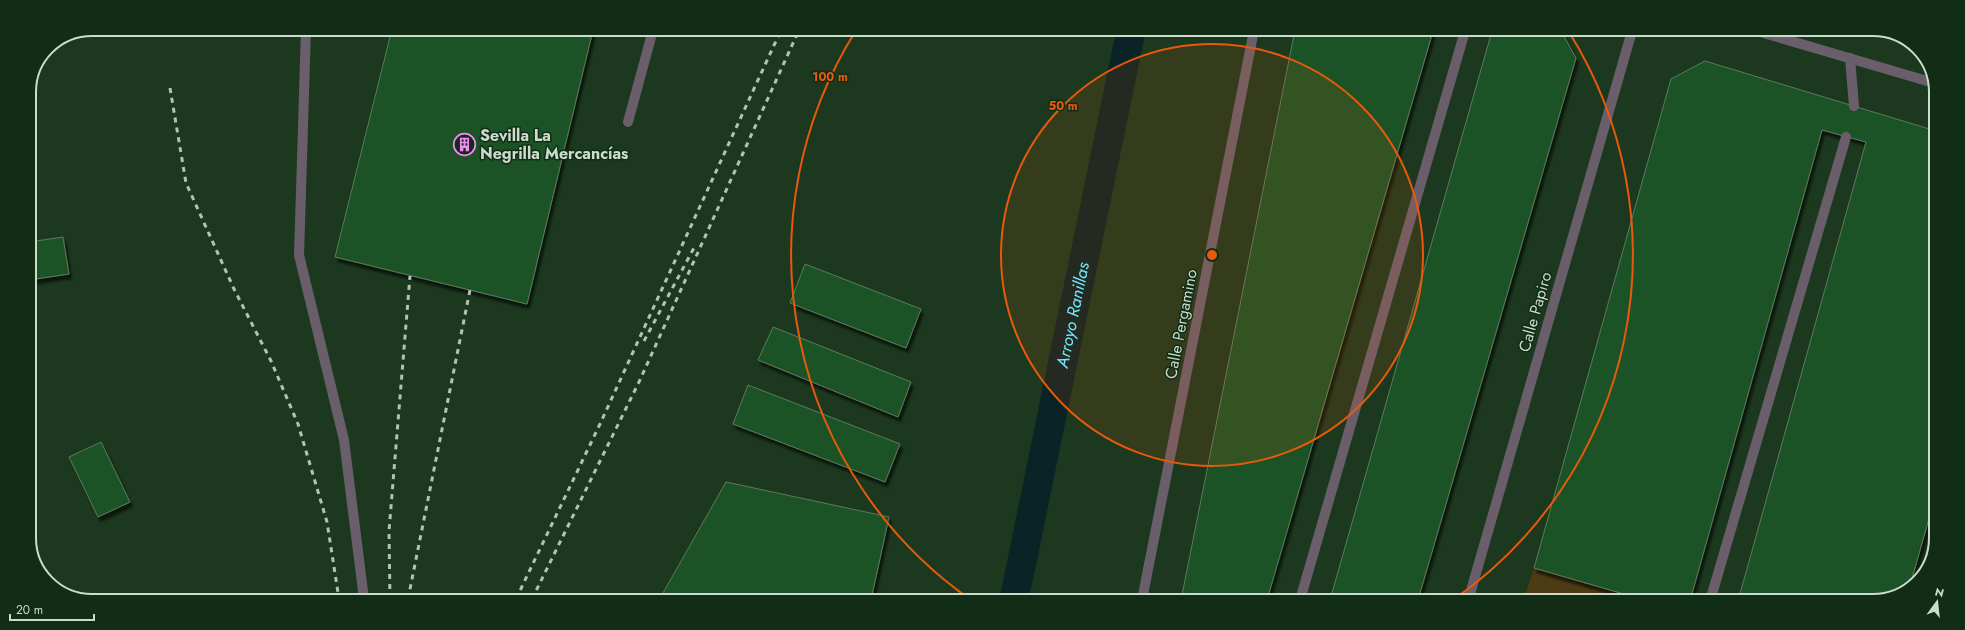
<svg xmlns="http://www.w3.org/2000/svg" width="1965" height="630" font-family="Jost,sans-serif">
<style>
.green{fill:#4c3b13}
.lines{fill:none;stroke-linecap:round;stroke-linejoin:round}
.canal{stroke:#0a2326;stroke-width:29}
.building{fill:#1d5325;stroke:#5c7a5e;filter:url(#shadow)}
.lane{stroke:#6b5e6b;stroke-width:10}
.street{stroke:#6b5e6b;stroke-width:10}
.rail{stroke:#b1c4b2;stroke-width:3;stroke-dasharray:5 5;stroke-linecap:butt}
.ring{fill:none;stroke:#e8590c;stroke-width:2}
.labels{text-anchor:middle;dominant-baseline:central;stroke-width:3;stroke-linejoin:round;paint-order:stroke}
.poi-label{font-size:16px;font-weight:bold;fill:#cbdccc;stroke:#112d15;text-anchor:start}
.street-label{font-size:16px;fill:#cbdccc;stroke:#112d15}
.water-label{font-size:17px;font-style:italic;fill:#6feaf9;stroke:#112d15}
.rim{fill:none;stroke:#cbdccc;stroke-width:2}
.centre{fill:#e8590c;stroke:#112d15;stroke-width:2}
.ring-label{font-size:12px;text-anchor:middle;font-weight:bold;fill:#e8590c;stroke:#112d15;stroke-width:3;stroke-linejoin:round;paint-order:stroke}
</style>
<defs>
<filter id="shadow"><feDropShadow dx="2.5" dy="4.5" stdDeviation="1" flood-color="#0009"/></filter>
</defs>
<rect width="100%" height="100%" fill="#1c381e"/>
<!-- green -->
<path class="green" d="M1534,568L1648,601H1523Z"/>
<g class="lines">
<!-- canal -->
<path class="canal" id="s1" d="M1014,600L1131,30"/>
</g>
<!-- building -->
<path class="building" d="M392,29L593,30L527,304L335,257Z
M1295,30L1433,31L1267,600H1181Z
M1492,31H1561L1576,58L1418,600H1330Z
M1705,61L1936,131L1934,501L1909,589L1873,601H1738L1866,142L1822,130L1690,601H1648L1534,568L1671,79Z
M63,237L69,274L29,280V242Z
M805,264L921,309L906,348L790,303Z
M773,327L911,382L898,417L758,360Z
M748,385L900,444L885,482L733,424Z
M101,442L130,502L98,517L69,457Z
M726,482L889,517L871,600H659Z"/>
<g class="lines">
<!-- lane -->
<path class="lane" d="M306,29L299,255L344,440L364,599
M1850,58L1854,106
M628,122L653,30
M1300,600L1465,31
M1710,601L1846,137"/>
<!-- street -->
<path class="street" d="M1757,31L1934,83
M1142,600L1254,30
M1468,601L1632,31"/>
<!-- rail -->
<path class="rail" d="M170,88L186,183L234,289L271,361L298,424L327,522L339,599
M644,341L695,246
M390,599L389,531L410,276
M408,599L470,290
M516,599L600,424L781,30
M532,599L639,382L799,30"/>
</g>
<!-- distance rings -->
<circle cx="1212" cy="255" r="211" fill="#e8590c" fill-opacity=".12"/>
<g class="ring">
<circle cx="1212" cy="255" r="211"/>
<path d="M971 600A421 421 0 0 1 855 32M1569 32A421 421 0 0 1 1453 600"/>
</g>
<!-- icons -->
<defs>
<symbol id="building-ring" viewBox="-11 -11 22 22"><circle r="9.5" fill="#112d15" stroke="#f18af4" stroke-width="1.5"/><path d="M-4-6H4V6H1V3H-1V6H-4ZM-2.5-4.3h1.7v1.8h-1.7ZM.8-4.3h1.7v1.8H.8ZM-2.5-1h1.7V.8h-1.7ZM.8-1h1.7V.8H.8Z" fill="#f18af4"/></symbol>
</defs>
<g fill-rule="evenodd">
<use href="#building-ring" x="452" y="132" width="25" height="25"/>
</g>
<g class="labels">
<!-- poi labels -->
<g class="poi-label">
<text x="480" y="135">Sevilla La<tspan x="480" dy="18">Negrilla Mercancías</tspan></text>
</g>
<!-- street labels -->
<g class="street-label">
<text transform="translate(1535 312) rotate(-74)">Calle Papiro</text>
<text transform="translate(1181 324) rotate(-79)">Calle Pergamino</text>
</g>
<!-- water labels -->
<g class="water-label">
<text stroke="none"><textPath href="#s1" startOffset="291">Arroyo Ranillas</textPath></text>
</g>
</g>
<!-- crop -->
<path d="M0 0H1965V630H0ZM92 36H1873A56 56 0 0 1 1929 92V538A56 56 0 0 1 1873 594H92A56 56 0 0 1 36 538V92A56 56 0 0 1 92 36Z" fill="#112d15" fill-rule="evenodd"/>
<path class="rim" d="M92 36H1873A56 56 0 0 1 1929 92V538A56 56 0 0 1 1873 594H92A56 56 0 0 1 36 538V92A56 56 0 0 1 92 36Z"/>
<circle cx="1212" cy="255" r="6" class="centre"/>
<g class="ring-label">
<text x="830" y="81">100 m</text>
<text x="1063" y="110">50 m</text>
</g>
<!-- north arrow -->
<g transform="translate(1937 602) rotate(15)" stroke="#112d15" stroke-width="3" paint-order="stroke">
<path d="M0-3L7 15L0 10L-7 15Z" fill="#cbdccc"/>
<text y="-6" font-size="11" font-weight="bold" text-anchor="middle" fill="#cbdccc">N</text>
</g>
<!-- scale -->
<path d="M10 614v6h84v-6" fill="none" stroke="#cbdccc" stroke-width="2"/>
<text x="16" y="614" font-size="12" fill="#cbdccc" stroke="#112d15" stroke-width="3" paint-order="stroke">20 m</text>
</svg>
